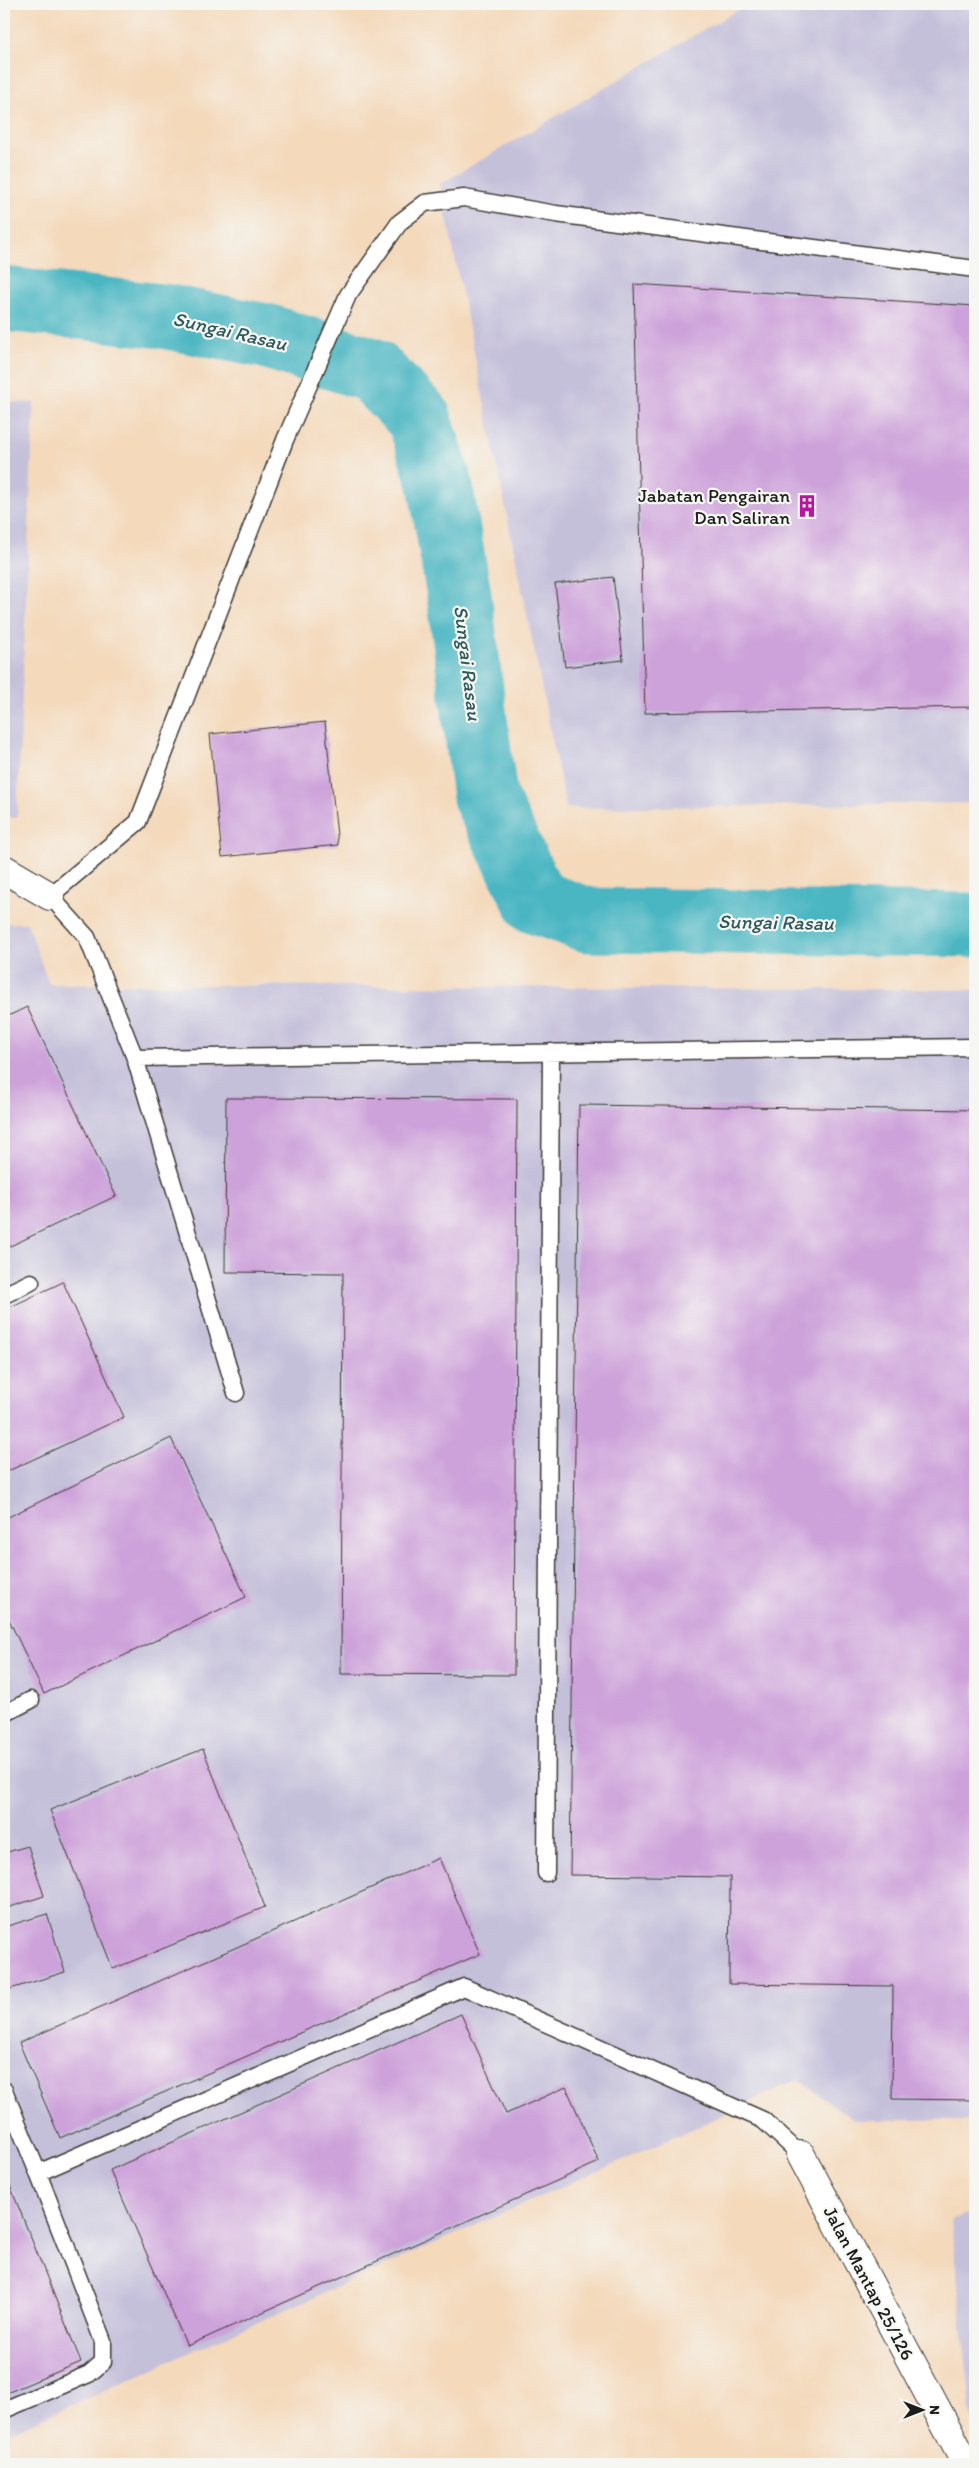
<svg xmlns="http://www.w3.org/2000/svg" width="979" height="2468" font-family="Itim,sans-serif">
<style>
.industrial{fill:#c5c0da}
.lines{fill:none;stroke-linecap:round;stroke-linejoin:round}
.river{stroke:#48b6c2;stroke-width:65}
.building{fill:#cda2da}
.lane-casing{stroke:#3c3834;stroke-width:19}
.street-casing{stroke:#3c3834;stroke-width:30}
.lane{stroke:#fff;stroke-width:16}
.street{stroke:#fff;stroke-width:28}
.labels{text-anchor:middle;dominant-baseline:central;stroke-width:4.5;stroke-linejoin:round;paint-order:stroke}
.poi-label{font-size:19px;fill:#1c1c1c;stroke:#f6f6f2;text-anchor:end}
.street-label{font-size:19px;fill:#1c1c1c;stroke:#f6f6f2}
.water-label{font-size:20px;font-style:italic;fill:#2e5a5e;stroke:#f6f6f2}
</style>
<rect width="100%" height="100%" fill="#f6f6f2"/>
<filter id="ink" filterUnits="userSpaceOnUse"><feTurbulence type="fractalNoise" baseFrequency=".02" numOctaves="2"/><feDisplacementMap in="SourceGraphic" scale="10" xChannelSelector="R" yChannelSelector="G"/><feConvolveMatrix kernelMatrix="1 2 1 2 8 2 1 2 1" color-interpolation-filters="sRGB"/></filter>
<filter id="wash" filterUnits="userSpaceOnUse"><feTurbulence type="fractalNoise" baseFrequency=".0096" numOctaves="4" result="noise"/><feDisplacementMap in="SourceGraphic" scale="20" xChannelSelector="R" yChannelSelector="G"/><feGaussianBlur stdDeviation="1.12" result="paint"/><feColorMatrix in="noise" values="0 0 0 0 0 0 0 0 0 0 0 0 0 0 0 0 0 1.4 0 .05"/><feComposite in="paint" operator="in"/></filter>
<g filter="url(#wash)">
<rect width="100%" height="100%" fill="#f4d9bb"/>
<!-- industrial -->
<path class="industrial" d="M748,4H975V803L566,808L440,184Z
M4,402L34,403L17,818L4,817Z
M4,923H27L49,984L975,990V2120H854L797,2079L717,2118L4,2435Z
M975,2211V2425L972,2419L951,2220Z"/>
<g class="lines">
<!-- river -->
<path class="river" d="M4,299L163,316L266,336L372,370L419,418L440,483L459,595L485,797L536,902L588,920L975,925"/>
</g>
<g id="blocks">
<!-- building -->
<path class="building" d="M634,284L975,306V707L645,713Z
M613,577L623,660L565,667L555,584Z
M325,722L338,845L222,857L210,734Z
M27,1007L116,1196L4,1249V1018Z
M226,1098L517,1099L514,1675L341,1674L343,1273L225,1272Z
M579,1105L975,1110V2100L892,2099L893,1986L729,1984L730,1877L570,1875Z
M63,1282L124,1417L4,1473V1310Z
M171,1438L246,1597L44,1694L4,1609V1519Z
M203,1749L265,1907L113,1969L50,1810Z
M28,1846L44,1896L4,1909V1853Z
M439,1858L480,1954L60,2138L19,2043Z
M47,1914L65,1972L4,1991V1927Z
M461,2014L506,2114L566,2087L599,2162L187,2346L110,2170Z
M4,2171L81,2362L4,2394Z"/>
</g>
</g>
<g filter="url(#ink)">
<use href="#blocks" fill-opacity="0" stroke="#3c3834" stroke-width="1"/>
<g class="lines">
<defs>
<path id="lane" d="M135,1058L975,1047
M4,1295L31,1282
M236,1393L135,1058L87,937L50,896L138,822L285,440L348,295L400,222L425,203L464,198L556,214L975,269
M4,1714L31,1700
M546,1873L551,1052
M4,2090L38,2173
M4,2410L89,2374L103,2362V2341L38,2173L464,1987L763,2120L801,2155"/>
<path id="street" d="M4,869L50,896
M801,2155L966,2464"/>
</defs>
<!-- lane casing -->
<use href="#lane" class="lane-casing"/>
<!-- street casing -->
<use href="#street" class="street-casing"/>
<!-- lane -->
<use href="#lane" class="lane"/>
<!-- street -->
<use href="#street" class="street"/>
</g>
</g>
<!-- icons -->
<defs>
<symbol id="building-bare" viewBox="-9 -9 18 18"><path d="M-4-6H4V6H1V3H-1V6H-4ZM-2.5-4.3h1.7v1.8h-1.7ZM.8-4.3h1.7v1.8H.8ZM-2.5-1h1.7V.8h-1.7ZM.8-1h1.7V.8H.8Z" fill="#b5179e" stroke="#f6f6f2" stroke-width="2.5" paint-order="stroke"/></symbol>
</defs>
<g fill-rule="evenodd">
<use href="#building-bare" x="791" y="490" width="32" height="32"/>
</g>
<g class="labels">
<!-- poi labels -->
<g class="poi-label">
<text x="790" y="495">Jabatan Pengairan<tspan x="790" dy="22">Dan Saliran</tspan></text>
</g>
<!-- street labels -->
<g class="street-label">
<text transform="translate(869 2283) rotate(62)">Jalan Mantap 25/126</text>
</g>
<!-- water labels -->
<g class="water-label">
<text transform="translate(230 331) rotate(13)">Sungai Rasau</text>
<text transform="translate(468 663) rotate(83)">Sungai Rasau</text>
<text transform="translate(776 922) rotate(1)">Sungai Rasau</text>
</g>
</g>
<!-- margin -->
<rect width="979" height="2468" fill="none" stroke="#f6f6f2" stroke-width="20"/>
<!-- north arrow -->
<g transform="translate(922 2410) rotate(90)" stroke="#f6f6f2" stroke-width="4" paint-order="stroke">
<path d="M0-4L9 19L0 12L-9 19Z" fill="#1c1c1c"/>
<text y="-8" font-size="14" font-weight="bold" text-anchor="middle" fill="#1c1c1c">N</text>
</g>
</svg>
